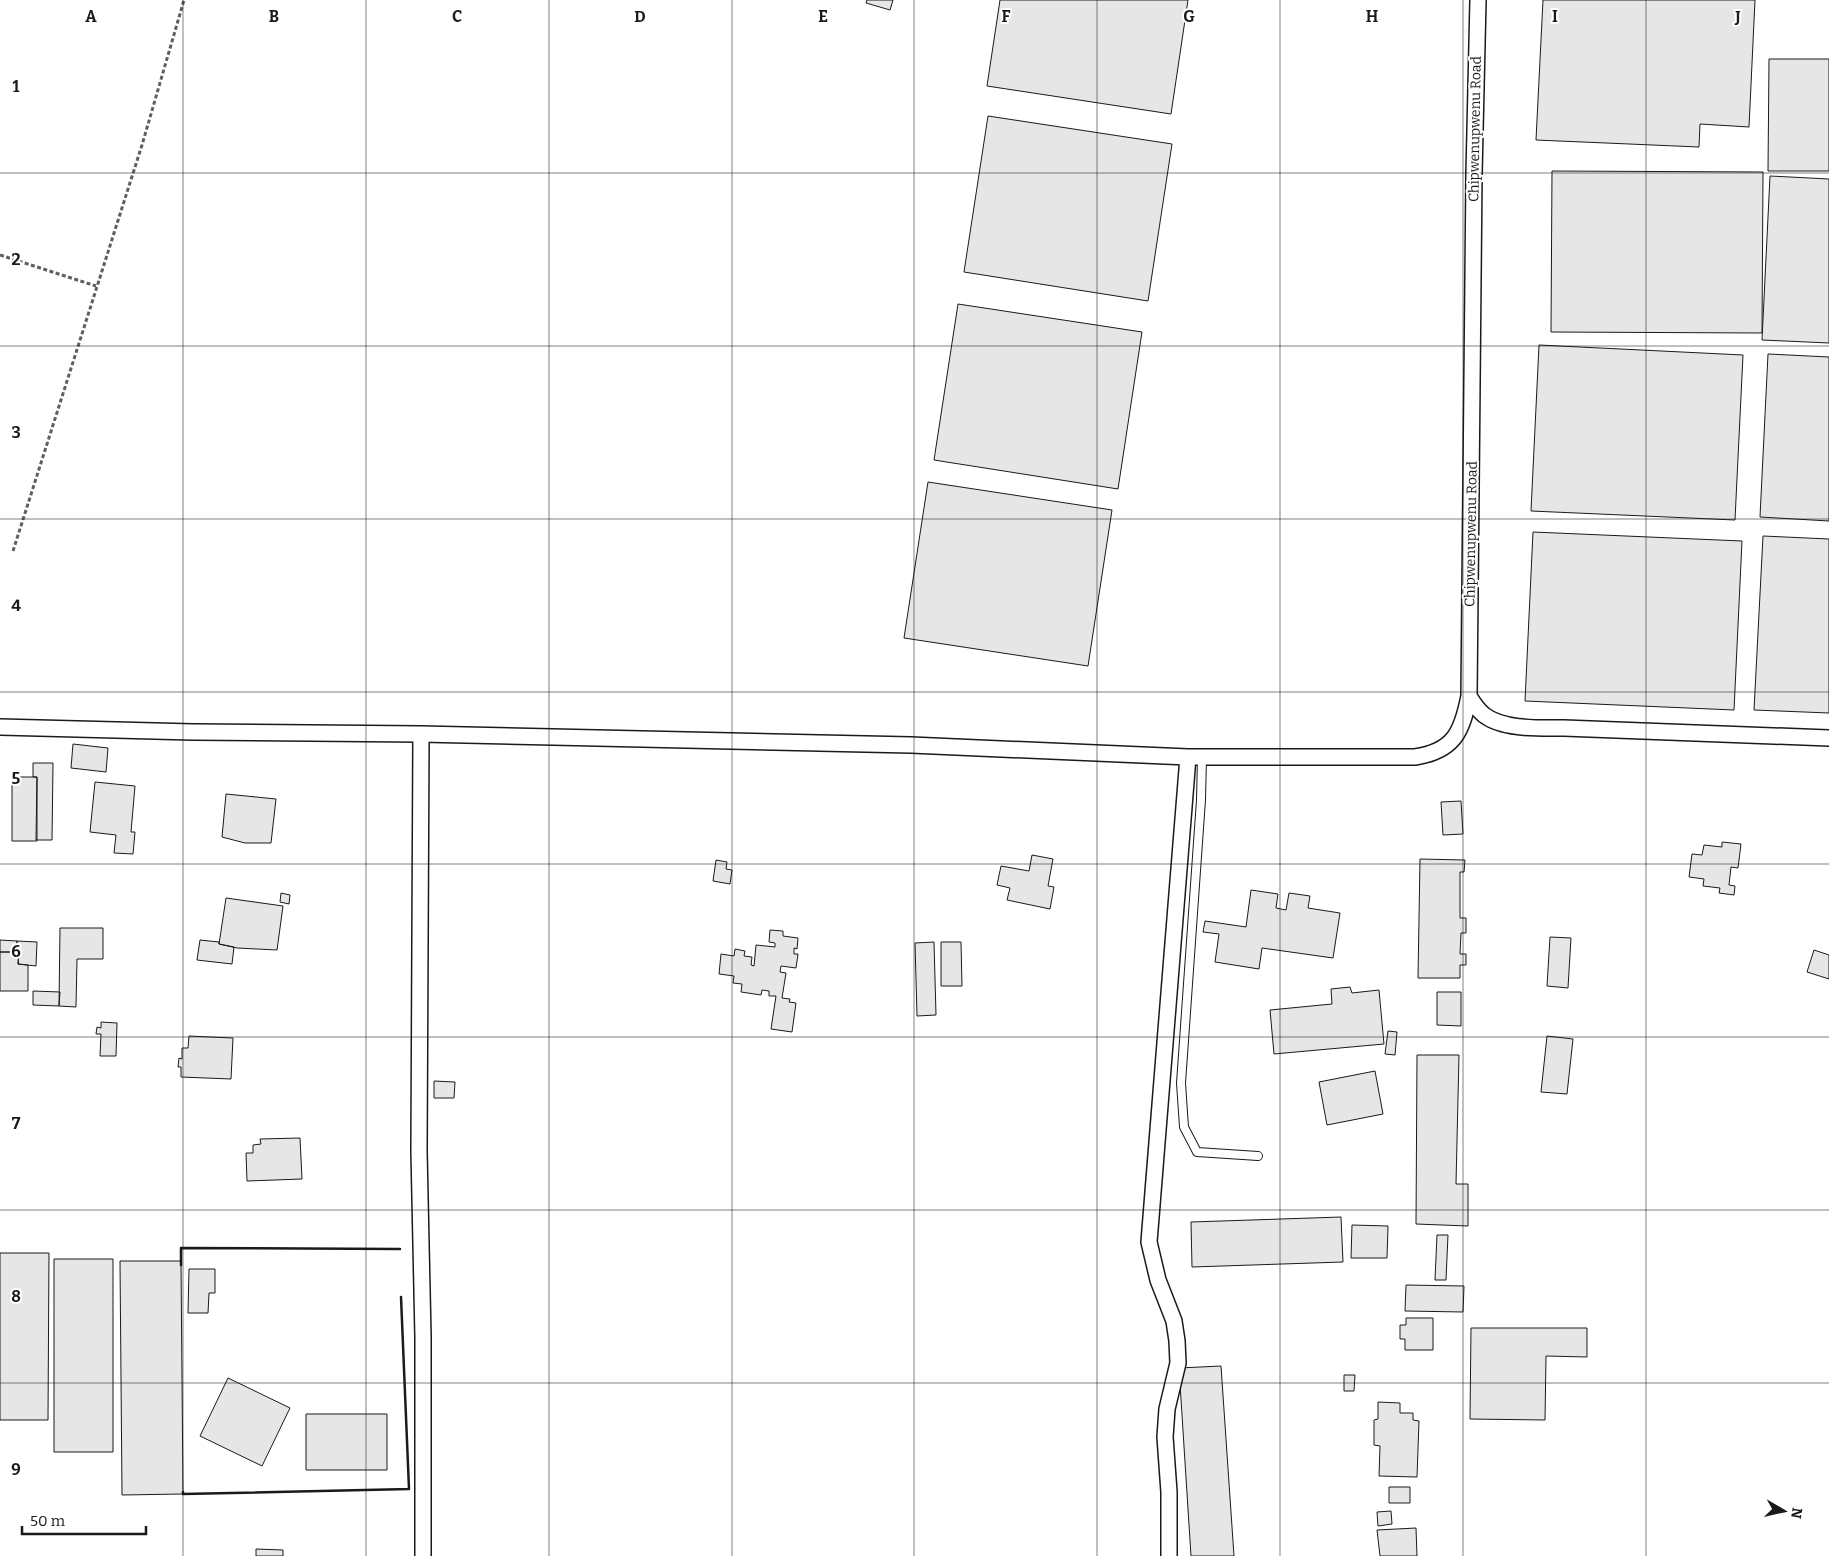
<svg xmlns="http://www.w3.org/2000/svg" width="1829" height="1556" font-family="Bitter,serif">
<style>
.building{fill:#e6e6e6;stroke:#1a1a1a}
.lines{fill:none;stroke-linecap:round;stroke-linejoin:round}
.lane-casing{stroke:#1a1a1a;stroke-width:10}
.street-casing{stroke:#1a1a1a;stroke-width:18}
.path{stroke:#5f5f5f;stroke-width:3;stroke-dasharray:4 2.5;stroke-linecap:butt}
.lane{stroke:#fff;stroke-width:8}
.street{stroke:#fff;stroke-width:15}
.wall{stroke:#1a1a1a;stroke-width:2.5}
.grid{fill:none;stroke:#1a1a1a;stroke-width:1;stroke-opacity:0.55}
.labels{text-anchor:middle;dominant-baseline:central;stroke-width:4;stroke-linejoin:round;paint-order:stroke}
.street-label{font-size:14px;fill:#1a1a1a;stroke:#fff}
.grid-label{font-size:16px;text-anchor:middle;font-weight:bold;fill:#1a1a1a;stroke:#fff;stroke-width:4;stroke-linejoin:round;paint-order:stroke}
</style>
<rect width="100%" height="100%" fill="#fff"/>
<!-- building -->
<path class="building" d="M867,0H893L890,10L866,3Z
M1000,0H1188L1171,114L987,86Z
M1543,0H1755L1749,127L1700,124L1699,147L1536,140Z
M1769,59H1829V171H1768Z
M988,116L1172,144L1148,301L964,272Z
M1552,171L1763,172L1762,333L1551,332Z
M1770,176L1829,179V343L1762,340Z
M958,304L1142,332L1118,489L934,460Z
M1539,345L1743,355L1735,520L1531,511Z
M1768,354L1829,357V521L1760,517Z
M928,482L1112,510L1088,666L904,638Z
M1533,532L1742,541L1734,710L1525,701Z
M1763,536L1829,539V713L1754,710Z
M73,744L108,748L106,772L71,768Z
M33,763H53L52,840H36L37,777H33Z
M12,777H37V841H12Z
M95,782L135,786L131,832H135L133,854L114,853L116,835L90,832Z
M226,794L276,799L271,843H245L222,837Z
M1461,801L1463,834L1443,835L1441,802Z
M1722,842L1741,844L1738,868L1731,867L1729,885L1735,886L1734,895L1719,893L1720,888L1703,886L1704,879L1689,877L1692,854L1702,855L1704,845L1722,847Z
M1032,855L1053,859L1048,886L1054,887L1050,909L1007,900L1010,888L997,885L1001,866L1029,871Z
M1420,859L1465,860L1464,872H1460V918H1466V933H1461L1460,954H1466V965H1460V978H1418Z
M716,860L727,862L726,869L732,870L730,884L713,881Z
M1251,890L1278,894L1276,908L1286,910L1289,893L1310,896L1308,908L1340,913L1333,958L1262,948L1259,969L1215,962L1219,934L1203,932L1205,921L1246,927Z
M281,893L290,895L289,904L280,902Z
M226,898L283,906L277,950L237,948L219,944Z
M60,928H103V959H77L76,1007L59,1006Z
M770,930L783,931V936L798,938L797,949L794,948V954H798L796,968L781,966L780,972L786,973L782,998L790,999L789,1002L796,1003L792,1032L771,1029L776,996H769V991L762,990L761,995L741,992L742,984L733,983L734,976L719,974L721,954L734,956L735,949L745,951L744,956L752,957L751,965L754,966L756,945L775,947V943L769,942Z
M1550,937L1571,938L1568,988L1547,986Z
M0,940L17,941L16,952H0Z
M200,940L219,942V944L234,947L232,964L197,960Z
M17,941L37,942L36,966L18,964L19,952H16Z
M934,942L936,1015L917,1016L915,943Z
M941,942H961L962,986H941Z
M1814,950L1829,955V979L1807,972Z
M0,952H19L18,964L28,965V991H0Z
M1350,987L1352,993L1379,990L1384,1044L1274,1054L1270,1010L1332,1004L1331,989Z
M33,991L60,992L59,1006L33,1005Z
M1437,992H1461V1026L1437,1025Z
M101,1022L117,1023L116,1056H100L101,1034H96L97,1027L101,1028Z
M1388,1031L1397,1032L1395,1055L1385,1054Z
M189,1036L233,1038L231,1079L181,1077V1067H178L179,1058L182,1059V1048H188Z
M1547,1036L1573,1039L1567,1094L1541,1092Z
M1417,1055H1459L1456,1184H1468V1226L1416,1224Z
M1375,1071L1383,1114L1327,1125L1319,1082Z
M434,1081L455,1082L454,1098H434Z
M300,1138L302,1179L247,1181L246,1153H253V1145L261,1144L260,1139Z
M1341,1217L1343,1262L1192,1267L1191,1222Z
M1352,1225L1388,1226L1387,1258H1351Z
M1437,1235H1448L1446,1280H1435Z
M0,1253H49L48,1420H0Z
M54,1259H113V1452H54Z
M120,1261H181L183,1494L122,1495Z
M189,1269H215V1293H209L208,1313H188Z
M1406,1285L1464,1286L1463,1312L1405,1311Z
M1406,1318H1433V1350H1405V1339H1400V1325H1406Z
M1471,1328H1587V1357L1546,1356L1545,1420L1470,1419Z
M1221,1366L1234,1556H1191L1179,1368Z
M1344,1375H1355L1354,1391H1344Z
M228,1378L290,1408L262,1466L200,1436Z
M1378,1402L1400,1403V1413H1413V1420L1419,1421L1417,1477L1379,1476L1380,1446L1374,1445V1420L1378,1419Z
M306,1414H387V1470H306Z
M1389,1487H1410V1503H1389Z
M1391,1511L1392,1524L1378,1526L1377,1512Z
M1416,1528L1417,1556H1380L1377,1530Z
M256,1549L283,1550V1556H256Z"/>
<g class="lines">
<defs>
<path id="lane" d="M1202,757L1201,800L1181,1083L1184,1127L1197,1152L1258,1156"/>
<path id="street" d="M1478,0L1474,174L1469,696C1473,703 1478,710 1484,715C1503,730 1541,728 1564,728L1829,738
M0,727L193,732L421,734L911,745L1188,757H1415C1454,751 1462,732 1469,696
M421,734L419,1151L423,1337V1556
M1169,1556V1492L1165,1437L1167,1409L1178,1363L1177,1341L1174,1321L1158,1280L1149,1242L1188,757"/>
</defs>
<!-- lane casing -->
<use href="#lane" class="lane-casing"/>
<!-- street casing -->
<use href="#street" class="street-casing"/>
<!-- path -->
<path class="path" d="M0,255L96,286
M13,551L142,145L184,0"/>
<!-- lane -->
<use href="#lane" class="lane"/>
<!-- street -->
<use href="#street" class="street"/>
<!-- wall -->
<path class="wall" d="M181,1265V1248L400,1249
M183,1492V1494L409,1489L401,1297"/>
</g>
<!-- grid -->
<path class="grid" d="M183,0V1556M366,0V1556M549,0V1556M732,0V1556M914,0V1556M1097,0V1556M1280,0V1556M1463,0V1556M1646,0V1556M0,173H1829M0,346H1829M0,519H1829M0,692H1829M0,864H1829M0,1037H1829M0,1210H1829M0,1383H1829"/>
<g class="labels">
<!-- street labels -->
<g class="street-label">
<text transform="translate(1475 129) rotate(-89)">Chipwenupwenu Road</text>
<text transform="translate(1471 534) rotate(-89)">Chipwenupwenu Road</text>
</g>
</g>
<g class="grid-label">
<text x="91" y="22">A</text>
<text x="274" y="22">B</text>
<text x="457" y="22">C</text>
<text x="640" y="22">D</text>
<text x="823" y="22">E</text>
<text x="1006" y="22">F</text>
<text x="1189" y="22">G</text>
<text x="1372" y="22">H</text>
<text x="1555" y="22">I</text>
<text x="1738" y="22">J</text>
<text x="16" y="92">1</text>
<text x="16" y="265">2</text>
<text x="16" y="438">3</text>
<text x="16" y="611">4</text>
<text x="16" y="784">5</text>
<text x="16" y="957">6</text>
<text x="16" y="1129">7</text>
<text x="16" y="1302">8</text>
<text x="16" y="1475">9</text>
</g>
<!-- north arrow -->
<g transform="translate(1784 1511) rotate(99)" stroke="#ffffff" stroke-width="4" paint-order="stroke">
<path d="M0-4L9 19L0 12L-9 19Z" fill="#1a1a1a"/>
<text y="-8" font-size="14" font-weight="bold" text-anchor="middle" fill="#1a1a1a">N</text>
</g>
<!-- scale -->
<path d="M22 1526v8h124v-8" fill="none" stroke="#1a1a1a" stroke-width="2.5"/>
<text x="30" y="1526" font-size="15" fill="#1a1a1a" stroke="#ffffff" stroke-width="4" paint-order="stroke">50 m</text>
</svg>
